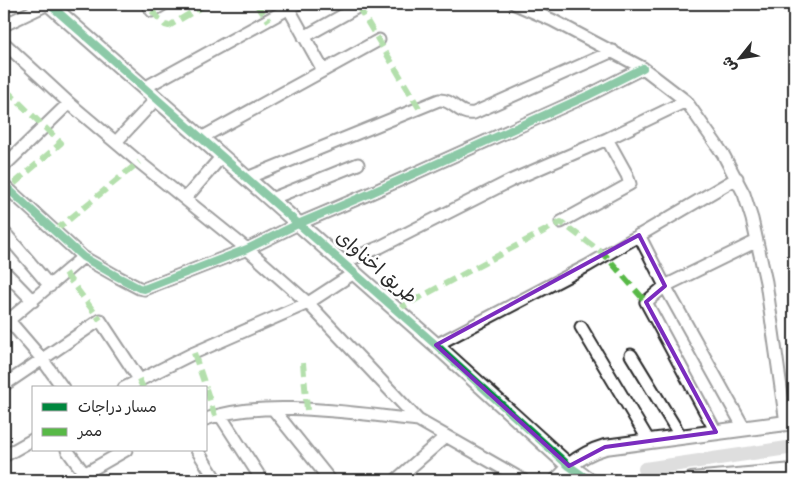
<svg xmlns="http://www.w3.org/2000/svg" width="798" height="484" font-family="Dekko,'Playpen Sans Arabic',sans-serif">
<style>
.lines{fill:none;stroke-linecap:round;stroke-linejoin:round}
.canal{stroke:#b6b6b6;stroke-width:14}
.minor-casing{stroke:#2b2b2b;stroke-width:15}
.tertiary-casing{stroke:#2b2b2b;stroke-width:18}
.minor{stroke:#fff;stroke-width:11}
.tertiary{stroke:#fff;stroke-width:14}
.quiet{stroke:#58b947;stroke-width:6;stroke-dasharray:12 6;stroke-linecap:butt}
.cycleway-casing{stroke:#fff;stroke-width:11}
.cycleway{stroke:#00873e;stroke-width:8}
.marked{fill:none;stroke:#7b2cbf;stroke-width:4;stroke-linejoin:round}
.labels{text-anchor:middle;dominant-baseline:central;stroke-width:5;stroke-linejoin:round;paint-order:stroke}
.street-label{font-size:19px;fill:#2b2b2b;stroke:#fff}
</style>
<rect width="100%" height="100%" fill="#fff"/>
<filter id="ink" filterUnits="userSpaceOnUse"><feTurbulence type="fractalNoise" baseFrequency=".02" numOctaves="2"/><feDisplacementMap in="SourceGraphic" scale="10" xChannelSelector="R" yChannelSelector="G"/><feConvolveMatrix kernelMatrix="1 2 1 2 8 2 1 2 1" color-interpolation-filters="sRGB"/></filter>
<g filter="url(#ink)">
<g class="lines">
<!-- canal -->
<path class="canal" d="M645,469L794,447"/>
<defs>
<path id="minor" d="M147,4L152,11L164,4
M515,4L552,20L643,68L686,101L723,154L744,194L752,219L766,282L786,423
M289,9L323,70
M4,25L48,4
M304,37L363,4
M4,43L69,103L139,162L247,249L308,303L418,420L523,480
M144,88L297,4
M201,138L379,40
M116,142L156,99
M4,166L69,103
M247,178L439,100C453,99 459,116 474,113L613,51
M4,185L83,257L118,277L139,288L144,289L247,249L298,224L371,193L589,95L643,68
M185,199L222,156
M271,199L358,164
M561,222L630,184L627,175L607,139
M4,232L50,286
M639,235L665,286L744,428
M342,263L380,247L510,181L607,139L686,101
M4,271L33,301
M5,316L42,359L63,388
M9,320L83,257
M581,327L649,441
M436,345L587,266L737,178
M631,355L681,437
M4,385L100,320L139,379
M124,388L194,353L308,303L354,273
M273,409L330,480
M220,415L262,480
M206,419C265,398 356,414 418,420
M716,432L646,302L665,286L757,241
M67,450L89,480
M197,450L216,480
M4,456L34,439
M84,474L126,450
M396,480L446,436
M555,480L569,466"/>
<path id="tertiary" d="M49,4L436,345L569,466L589,480
M569,466C580,457 591,451 605,447L794,422
M691,480L794,471"/>
</defs>
<!-- minor casing -->
<use href="#minor" class="minor-casing"/>
<!-- tertiary casing -->
<use href="#tertiary" class="tertiary-casing"/>
<!-- minor -->
<use href="#minor" class="minor"/>
<!-- tertiary -->
<use href="#tertiary" class="tertiary"/>
<!-- quiet -->
<path class="quiet" d="M256,4L269,21
M358,6L419,108
M152,11L165,25L169,26L206,4
M6,90L61,143L8,189
M55,231L139,162
M65,273L100,320
M396,310L561,222L605,255L646,302
M194,353L206,388
M303,363L307,410
M139,379L143,388
M206,389L215,416
M76,480L84,474"/>
<defs>
<path id="cycleway" d="M49,4L436,345L569,466L589,480
M4,185L83,257L118,277L139,288L144,289L247,249L298,224L371,193L589,95L643,68"/>
</defs>
<!-- cycleway casing -->
<use href="#cycleway" class="cycleway-casing"/>
<!-- cycleway -->
<use href="#cycleway" class="cycleway"/>
</g>
</g>
<!-- marked area -->
<path d="M0 0H798V484H0ZM639,235L665,286L646,302L716,432L605,447L569,466L436,345Z" fill="#fff" fill-opacity=".55" fill-rule="evenodd"/>
<path class="marked" d="M639,235L665,286L646,302L716,432L605,447L569,466L436,345Z"/>
<g class="labels">
<!-- street labels -->
<g class="street-label">
<text transform="translate(375 269) rotate(41)">طريق اخناواى</text>
</g>
</g>
<!-- margin -->
<rect width="798" height="484" fill="none" stroke="#fff" stroke-width="20"/>
<rect x="10" y="10" width="778" height="464" fill="none" stroke="#2b2b2b" stroke-width="2" filter="url(#ink)"/>
<!-- legend -->
<rect x="32" y="386" width="175" height="65" fill="#ffffff" stroke="#aaaaaa"/>
<rect x="42" y="403" width="25" height="8" fill="#00873e" stroke="#aaaaaa"/>
<text x="78" y="412" font-size="15" fill="#2b2b2b">مسار دراجات</text>
<rect x="42" y="428" width="25" height="8" fill="#58b947" stroke="#aaaaaa"/>
<text x="78" y="436" font-size="15" fill="#2b2b2b">ممر</text>
<!-- north arrow -->
<g transform="translate(740 58) rotate(240)" stroke="#ffffff" stroke-width="4" paint-order="stroke">
<path d="M0-4L9 19L0 12L-9 19Z" fill="#2b2b2b"/>
<text y="-8" font-size="14" font-weight="bold" text-anchor="middle" fill="#2b2b2b">ش</text>
</g>
</svg>
